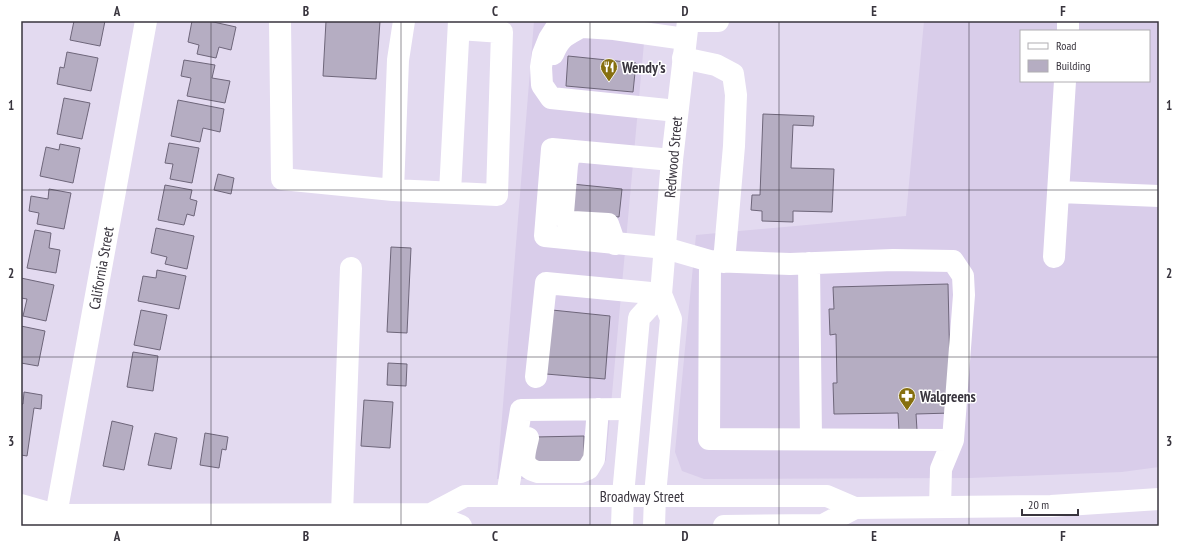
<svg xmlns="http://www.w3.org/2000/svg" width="1180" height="547" font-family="'PT Sans Narrow',sans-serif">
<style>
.built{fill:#d9cdea;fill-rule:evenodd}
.building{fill:#b5adc2;stroke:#6e667a}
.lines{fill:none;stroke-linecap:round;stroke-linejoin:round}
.minor{stroke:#fff;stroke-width:22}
.major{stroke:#fff;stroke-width:22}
.grid{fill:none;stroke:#39353e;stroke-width:1;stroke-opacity:0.55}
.labels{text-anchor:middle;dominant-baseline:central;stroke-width:3;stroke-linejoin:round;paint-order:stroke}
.poi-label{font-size:15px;font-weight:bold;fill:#39353e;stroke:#fff;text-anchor:start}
.street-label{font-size:15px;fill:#39353e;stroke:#fff}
.neatline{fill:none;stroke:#39353e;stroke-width:1.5}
.grid-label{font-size:13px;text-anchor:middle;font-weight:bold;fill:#39353e}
</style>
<rect width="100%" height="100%" fill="#e3daf0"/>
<!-- built -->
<path class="built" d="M534,21H646L606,460L599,471L584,479H497Z
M924,21H1159V467L1122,472L970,478L704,479L682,471L675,452L696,235L906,216ZM1021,31H1149V81H1021Z"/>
<!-- building -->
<path class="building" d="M74,21H105L100,46L70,40Z
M192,21H209L236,27L231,50L219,47L216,58L197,54L199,45L188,42Z
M326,21H380L376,79L323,76Z
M67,52L98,58L91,91L57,84L60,67L64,68Z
M568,56L636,63L633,92L566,86Z
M184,60L215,65L212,78L230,81L225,103L187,96L191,78L181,76Z
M64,98L90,103L82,139L57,134Z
M178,100L224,109L220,132L203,128L200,142L171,136Z
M763,114L814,116L813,126L793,125L791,168L834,169L832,212L793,211V222L762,221V211L751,210L752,195H760Z
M169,143L199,148L192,183L170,179L173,164L165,163Z
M60,144L80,148L73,183L40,176L46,147L59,150Z
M218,174L234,178L231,194L214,190Z
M572,184L622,189L619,217L569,212Z
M165,185L192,190L190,199L197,201L194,216L187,214L184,225L158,220Z
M49,189L71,193L64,229L37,224L39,213L29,211L31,196L48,199Z
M156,228L194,236L187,269L165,264L167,257L151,253Z
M35,230L51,233L49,248L60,250L56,273L27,268Z
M391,247L411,248L407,333L387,332Z
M157,270L186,276L179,309L138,301L143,276L156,278Z
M21,278L54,285L46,321L23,316L27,299L21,298Z
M948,284L951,413L916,414L917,430L899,431L898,413L834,414L833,383H837L836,334L830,335L829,309H834L833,287Z
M141,310L167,315L160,350L134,345Z
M552,310L610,316L605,379L546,374Z
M21,326L45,331L38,366L21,363Z
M133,352L158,356L153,391L127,387Z
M388,363L407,364L406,386L387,385Z
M24,392L42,395L41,409L34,408L27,456L21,455V404H23Z
M364,400L393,402L390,448L361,446Z
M112,421L133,426L124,470L103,466Z
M155,433L177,438L171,469L148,465Z
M205,433L228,437L226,450L222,449L219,468L200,465Z
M584,436V469L535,470L534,437Z"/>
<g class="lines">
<!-- minor -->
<path class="minor" d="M280,21L282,179L393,190L497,195L502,32L459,29
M688,21H718
M558,25L549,39L543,54L541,67L542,85L551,98L677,111
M567,26L614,29L685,39
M1068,31V21
M553,54C560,37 565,36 581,27
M683,58L716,65L733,74L736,95L734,146L724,262
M570,151L567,165L563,213C564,219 567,221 573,222L608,224L615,244
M672,160L552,149L545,236L665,248L710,261L790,264L893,260L953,261L963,276L964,295L953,440L941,469L940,507
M393,190L398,60L404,21
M450,192L459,21
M1059,192L1159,196
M1054,257L1065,81
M710,261L709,439L953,440
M809,263L811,439
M536,377L546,283L661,294
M528,438C525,452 518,467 538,472H581L588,469L594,459L598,409
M507,496L521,410L630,409
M342,514L351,268
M56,515L146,21"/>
<!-- major -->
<path class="major" d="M21,505L56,515L431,514L461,526
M431,514L465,496H827L855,508L1051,506L1159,499
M22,526L56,515
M622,526L623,495L639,318L661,294
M654,526L655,495L671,319L661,294L672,160L688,21
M724,526L823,525L855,508"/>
</g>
<!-- grid -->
<path class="grid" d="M211,21V526M401,21V526M590,21V526M779,21V526M969,21V526M21,190H1159M21,357H1159"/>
<!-- icons -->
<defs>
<symbol id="restaurant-pin" viewBox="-11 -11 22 30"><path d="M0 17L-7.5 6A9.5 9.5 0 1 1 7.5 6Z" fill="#866f0f" stroke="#fff"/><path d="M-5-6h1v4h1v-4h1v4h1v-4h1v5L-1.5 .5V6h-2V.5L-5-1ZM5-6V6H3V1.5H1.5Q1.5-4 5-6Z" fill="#fff"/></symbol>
<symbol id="pharmacy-pin" viewBox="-11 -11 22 30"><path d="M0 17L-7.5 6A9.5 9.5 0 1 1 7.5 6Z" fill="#866f0f" stroke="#fff"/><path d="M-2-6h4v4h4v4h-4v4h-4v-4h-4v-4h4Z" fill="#fff"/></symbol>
</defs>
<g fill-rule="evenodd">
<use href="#restaurant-pin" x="599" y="57" width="20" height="27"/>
<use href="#pharmacy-pin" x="897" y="386" width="20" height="27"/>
</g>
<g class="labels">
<!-- poi labels -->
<g class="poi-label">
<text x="622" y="67">Wendy's</text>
<text x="920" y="396">Walgreens</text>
</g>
<!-- street labels -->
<g class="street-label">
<text transform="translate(673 157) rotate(-85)">Redwood Street</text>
<text transform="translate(101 268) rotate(-80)">California Street</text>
<text x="642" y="496">Broadway Street</text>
</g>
</g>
<!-- border -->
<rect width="1180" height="547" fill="none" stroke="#ffffff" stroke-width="44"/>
<!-- legend -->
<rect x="1020" y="30" width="130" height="52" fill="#ffffff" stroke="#b0aeb2"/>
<rect x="1028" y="43" width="20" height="6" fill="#ffffff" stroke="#b0aeb2"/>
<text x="1056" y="50" font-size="12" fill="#39353e">Road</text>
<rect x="1028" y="60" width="20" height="12" fill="#b5adc2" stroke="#b0aeb2"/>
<text x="1056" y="70" font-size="12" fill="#39353e">Building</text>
<!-- scale -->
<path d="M1022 509v6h56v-6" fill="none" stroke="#39353e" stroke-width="2"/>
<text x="1028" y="509" font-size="12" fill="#39353e" stroke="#ffffff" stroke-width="3" paint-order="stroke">20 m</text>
<rect x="22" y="22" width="1136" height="503" class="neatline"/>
<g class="grid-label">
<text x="117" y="16">A</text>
<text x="306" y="16">B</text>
<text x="495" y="16">C</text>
<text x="685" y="16">D</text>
<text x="874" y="16">E</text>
<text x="1063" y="16">F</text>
<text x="11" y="110">1</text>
<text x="1169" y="110">1</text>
<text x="11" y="278">2</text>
<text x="1169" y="278">2</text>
<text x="11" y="446">3</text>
<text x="1169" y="446">3</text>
<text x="117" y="541">A</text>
<text x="306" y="541">B</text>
<text x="495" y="541">C</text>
<text x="685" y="541">D</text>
<text x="874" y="541">E</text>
<text x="1063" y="541">F</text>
</g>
</svg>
